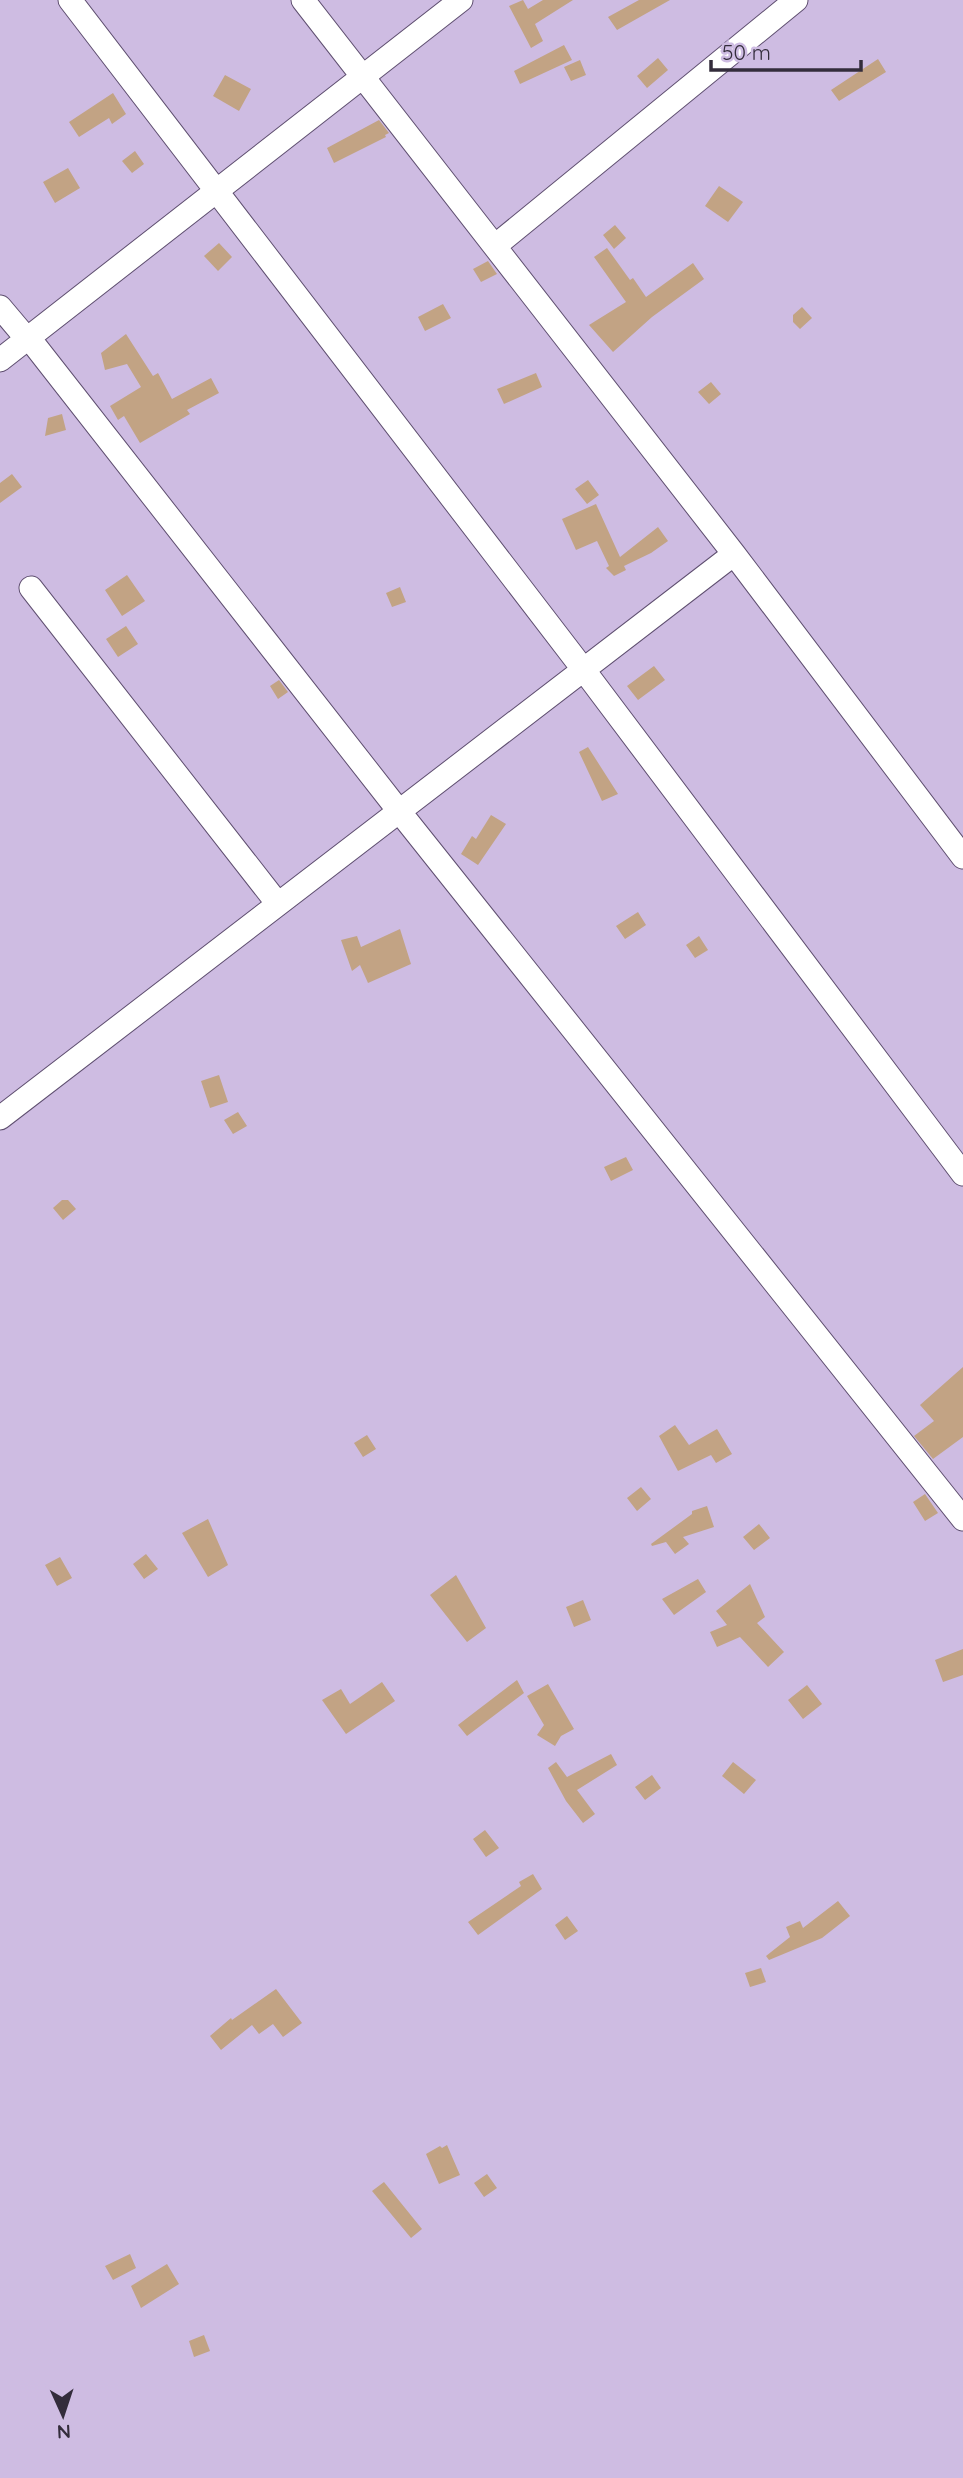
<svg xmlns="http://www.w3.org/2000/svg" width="963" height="2478" font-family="Quicksand,sans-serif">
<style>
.building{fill:#c2a384}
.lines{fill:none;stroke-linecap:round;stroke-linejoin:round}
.street-casing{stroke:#5f4f70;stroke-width:25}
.street{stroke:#fff;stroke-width:23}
</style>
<rect width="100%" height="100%" fill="#cebce2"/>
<!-- building -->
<path class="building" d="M523,0L528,9L543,0H573L535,24L543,41L531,48L509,6Z
M639,0H670L617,30L608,17Z
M564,45L572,60L520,84L514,71Z
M658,58L668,70L647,88L637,76Z
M878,59L886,72L839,101L831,90Z
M580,60L586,75L571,81L564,67Z
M225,75L251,89L239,111L213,96Z
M113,93L126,114L112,124L109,118L79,137L69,122Z
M379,120L389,133L385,135L386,137L334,163L327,148Z
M135,151L144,164L132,173L122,161Z
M68,168L80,188L55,203L43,182Z
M719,186L743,202L728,222L705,206Z
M615,225L626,238L614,249L603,235Z
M219,243L232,257L218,271L204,256Z
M607,248L630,280L633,278L646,297L693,263L704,279L652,317L613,352L589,325L626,302L594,257Z
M488,261L497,274L481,282L473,269Z
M443,304L451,318L425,331L418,317Z
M802,307L812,318L800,329L793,322V315Z
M126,334L153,376L158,373L172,399L211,378L219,393L187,410L190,414L140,443L124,416L118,420L110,406L141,387L127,364L105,370L101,353Z
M536,373L542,387L504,404L497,389Z
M711,382L721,394L709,404L698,392Z
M62,414L66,430L45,436L48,418Z
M12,474L22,487L0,503V483Z
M588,480L599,495L587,504L575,489Z
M596,504L620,557L658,527L668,541L651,553L624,566L626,570L614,576L606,568L609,566L597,541L576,550L562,519Z
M127,575L145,601L122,616L105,590Z
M400,587L406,602L392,607L386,593Z
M126,626L138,644L118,657L106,639Z
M654,666L665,680L638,700L627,686Z
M279,680L288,692L278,699L270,686Z
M588,747L618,794L602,801L579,752Z
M491,815L506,824L478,865L461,854L472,836L476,839Z
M638,912L646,925L625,939L616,926Z
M400,929L411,964L368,983L360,965L352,971L341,940L357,936L361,947Z
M699,936L708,950L695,958L686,945Z
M219,1075L228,1102L210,1108L201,1081Z
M238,1112L247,1126L233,1134L224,1120Z
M626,1157L633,1170L611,1181L604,1167Z
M62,1200H68L76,1209L63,1220L53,1208Z
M963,1367V1437L933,1459L914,1436L934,1421L920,1405Z
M675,1425L689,1445L717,1429L732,1454L716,1463L711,1455L678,1471L659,1436Z
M367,1435L376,1449L363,1457L354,1443Z
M641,1487L651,1499L637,1511L627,1498Z
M925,1494L938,1513L925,1521L913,1502Z
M707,1506L714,1527L683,1537L689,1544L675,1554L666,1542L652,1546L651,1544L692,1514V1511Z
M208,1519L228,1565L208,1577L182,1533Z
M759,1524L770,1538L754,1550L743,1537Z
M146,1554L158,1569L144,1579L133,1564Z
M60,1557L72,1578L57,1586L45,1565Z
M456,1575L486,1628L467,1642L430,1595Z
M698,1579L706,1592L674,1615L662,1599Z
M750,1584L765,1617L757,1623L784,1652L768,1667L740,1637L717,1647L710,1632L727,1625L716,1611Z
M583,1600L591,1620L574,1627L566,1607Z
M963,1649V1675L943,1682L935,1660Z
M517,1680L524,1693L467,1736L458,1725Z
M382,1682L395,1701L346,1734L322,1700L341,1689L350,1704Z
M548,1684L574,1729L561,1736L555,1746L537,1735L544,1725L527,1696Z
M807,1685L822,1704L803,1719L788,1700Z
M611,1754L617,1765L577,1790L595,1814L583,1823L566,1801L548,1768L556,1762L567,1777Z
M733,1762L756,1780L744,1794L722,1776Z
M652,1775L661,1788L645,1800L635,1787Z
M485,1830L499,1848L486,1857L473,1839Z
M533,1874L542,1889L478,1935L468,1922L521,1886L519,1882Z
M838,1901L850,1916L822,1938L769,1960L766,1956L790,1937L786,1927L800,1921L803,1928Z
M567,1916L578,1931L565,1940L555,1925Z
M761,1968L766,1982L750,1987L745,1973Z
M276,1989L302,2023L283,2037L273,2024L259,2034L252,2025L221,2050L210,2036L231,2018L232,2020Z
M447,2145L460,2175L439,2184L426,2154L440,2146L442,2148Z
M487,2174L497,2188L484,2197L474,2183Z
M384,2182L422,2229L411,2238L372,2191Z
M130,2254L136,2268L113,2280L105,2266Z
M167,2264L179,2284L141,2308L131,2286Z
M204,2335L210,2351L194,2357L189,2341Z"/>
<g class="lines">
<defs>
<path id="street" d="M70,0L583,669L963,1174
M303,0L734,554L963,857
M495,246L796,0
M0,307L27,339
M29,338L399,811L963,1519
M0,360L461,0
M31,588L278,904
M0,1118L734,554"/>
</defs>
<!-- street casing -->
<use href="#street" class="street-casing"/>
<!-- street -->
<use href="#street" class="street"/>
</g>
<!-- north arrow -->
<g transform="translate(63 2415) rotate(177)" stroke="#cebce2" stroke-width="5" paint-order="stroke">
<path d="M0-5L12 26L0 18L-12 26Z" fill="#332c3b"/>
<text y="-10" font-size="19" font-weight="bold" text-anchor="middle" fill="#332c3b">N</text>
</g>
<!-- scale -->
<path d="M711 60v10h150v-10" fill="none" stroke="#332c3b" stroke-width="3.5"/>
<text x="722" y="60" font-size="21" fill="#332c3b" stroke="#cebce2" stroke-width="5" paint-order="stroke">50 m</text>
</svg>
